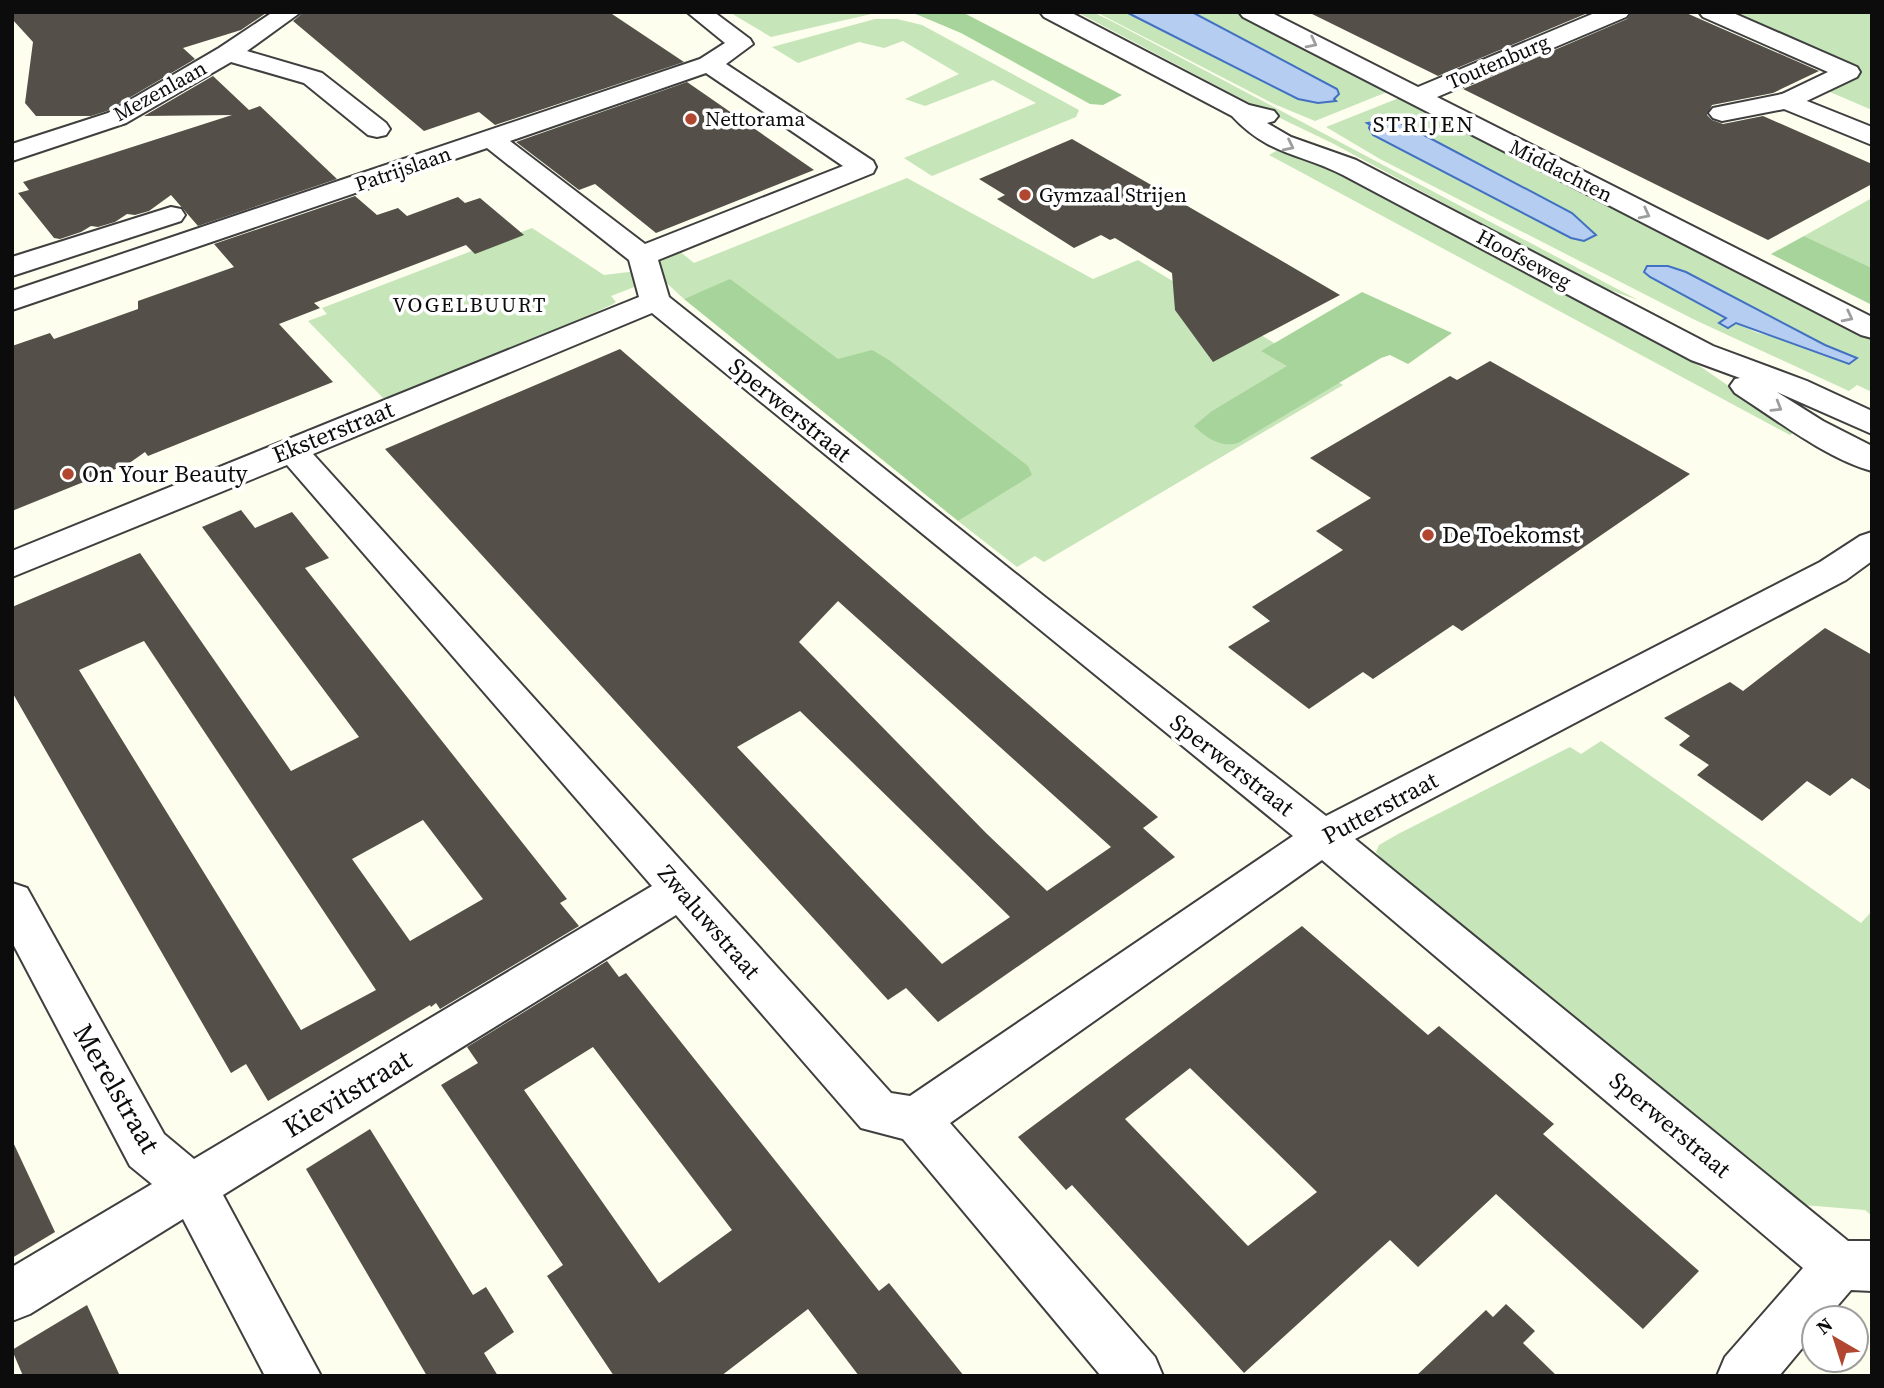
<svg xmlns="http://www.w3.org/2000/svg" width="1884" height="1388" font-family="'Source Serif 4',serif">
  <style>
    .green { fill: #c6e5b9; fill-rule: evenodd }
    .forest { fill: #a7d49a }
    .water { fill: #b5cdf1; stroke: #4271c2; stroke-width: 2 }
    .building { fill: #545049; fill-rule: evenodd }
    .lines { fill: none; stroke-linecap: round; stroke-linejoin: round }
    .pedestrian-casing { stroke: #3f3f3f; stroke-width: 4 }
    .minor-casing { stroke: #3f3f3f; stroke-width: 4 }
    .tertiary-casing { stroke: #3f3f3f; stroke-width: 4 }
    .pedestrian { fill: #fff; fill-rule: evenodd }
    .minor { fill: #fff; fill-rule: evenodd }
    .tertiary { fill: #fff; fill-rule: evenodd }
    .oneway { stroke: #9e9e9e }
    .poi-dot { fill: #b14730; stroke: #fff; stroke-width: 2.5 }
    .labels { text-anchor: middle; stroke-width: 7; stroke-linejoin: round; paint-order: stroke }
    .far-street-label { font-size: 21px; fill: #0c0c0c; stroke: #fff }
    .far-poi-label { font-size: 21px; fill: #0c0c0c; stroke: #fff; text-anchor: start }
    .far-neighbourhood-label { font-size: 21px; letter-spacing: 2px; fill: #0c0c0c; stroke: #fff }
    .far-quarter-label { font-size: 23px; letter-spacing: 2px; fill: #0c0c0c; stroke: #fff }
    .street-label { font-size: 24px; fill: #0c0c0c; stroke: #fff }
    .poi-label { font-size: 24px; fill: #0c0c0c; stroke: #fff; text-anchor: start }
    .near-street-label { font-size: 28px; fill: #0c0c0c; stroke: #fff }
  </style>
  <rect width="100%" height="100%" fill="#fdfeed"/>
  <g class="green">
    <polygon points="729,12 880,12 771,37"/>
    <polygon points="1077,12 1093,12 1119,25 1638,300 1607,289 1527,248 1332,143 1253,105"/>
    <polygon points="1096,12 1126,12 1292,97 1318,103 1333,99 1337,89 1192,12 1241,12 1392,90 1315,121 1274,104"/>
    <polygon points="1722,12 1872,12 1872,110 1823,89 1860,70"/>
    <polygon points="875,19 897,19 922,25 1079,110 1076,117 932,176 904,158 1036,103 993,80 925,106 905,99 959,74 903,41 884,48 859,42 798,63 772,47"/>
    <path d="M1404,96L1872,337V392L1857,385L1849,391L1693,319L1380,159L1326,127ZM1386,120L1398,122L1424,135L1572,213L1595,235L1584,241L1571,238L1373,135L1369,129L1371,125ZM1727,319L1825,345L1857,358L1758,333L1735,323H1720Z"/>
    <polygon points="1281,148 1330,170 1701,367 1758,406 1800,429 1790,435 1269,155"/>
    <polygon points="907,178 1093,279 1138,260 1343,385 1044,562 1035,556 1017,567 958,521 975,509 699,293 684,299 660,277 611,296 616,302 613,304 514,350 386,401 308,321 327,314 322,308 532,228 604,275 654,269 652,264 678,250 694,263"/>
    <polygon points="1872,198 1872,268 1804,236"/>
    <polygon points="1601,741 1861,923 1872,911 1872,1216 1865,1210 1803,1205 1388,868 1376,852 1379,845 1400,833 1570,747 1581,754"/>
  </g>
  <g class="forest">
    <polygon points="911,12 962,12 1122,95 1103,105 1090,104 961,33"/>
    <polygon points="1804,236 1872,268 1872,305 1771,254"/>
    <polygon points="730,279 838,359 872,350 889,360 1028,466 1032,475 958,521 684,299"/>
    <path d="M1362,292L1452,333L1408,364L1390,355L1381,358L1238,443C1221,448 1206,438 1194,426L1212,411L1287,366L1261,351Z"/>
  </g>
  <g class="water">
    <polygon points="1126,12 1192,12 1337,89 1339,94 1334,99 1336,101 1318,103 1298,99"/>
    <polygon points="1386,120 1398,122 1424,135 1572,213 1596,235 1584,241 1571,238 1373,135 1369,128 1370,125 1367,123"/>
    <polygon points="1647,266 1668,266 1686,272 1825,345 1857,358 1849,364 1736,323 1728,328 1719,323 1726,318 1650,277 1644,272"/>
  </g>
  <g class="building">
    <polygon points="12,12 266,12 266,13 241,30 183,48 195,59 107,111 91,116 36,116 25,103 33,42 12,19"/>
    <polygon points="304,12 609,12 684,62 495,125 479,112 424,131 293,21"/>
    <polygon points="1308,12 1590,12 1438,76"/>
    <polygon points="1632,12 1684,12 1819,71 1773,93 1712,105 1707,115 1712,120 1723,124 1763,116 1872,164 1872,184 1768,240 1463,89 1627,19"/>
    <polygon points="213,76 249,110 260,106 337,179 198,226 171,195 149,211 135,215 127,214 115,222 98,227 91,226 81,232 60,239 54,238 18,193 29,190 23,182 232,115 144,116"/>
    <polygon points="687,82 814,170 656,233 595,184 579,190 516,142"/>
    <polygon points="1072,139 1246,240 1340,295 1213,362 1175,310 1172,273 1115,238 1110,240 1101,235 1074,248 997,199 1005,195 979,179"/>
    <polygon points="355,196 377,215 398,208 407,216 458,197 465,203 480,198 524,235 475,254 466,245 314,303 320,308 279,324 333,382 148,456 145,452 128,464 12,511 12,346 50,333 54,339 138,309 138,301 234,267 214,244"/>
    <path d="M620,349L1158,817L1143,828L1175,857L938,1022L906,988L888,1000L385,449ZM838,601L1061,802L1111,847L1047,891L986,833L799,642ZM800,711L848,758L1010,917L942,964L737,747Z"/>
    <polygon points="1490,361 1690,474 1462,631 1453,625 1373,679 1363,672 1309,709 1228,647 1270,621 1252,607 1343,550 1316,531 1371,498 1310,458 1450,376 1457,380"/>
    <path d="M241,510L255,528L292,512L329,558L305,568L567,899L560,903L579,926L440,1009L436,1003L431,1007L430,1005L268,1101L246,1064L231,1073L12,692V607L140,553L291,771L359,737L202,527ZM144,641L376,990L301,1030L79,670ZM423,820L483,899L410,941L352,859Z"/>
    <polygon points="1825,628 1872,655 1872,791 1852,778 1830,796 1807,781 1762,821 1697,775 1709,765 1679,745 1690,736 1664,718 1730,682 1743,691"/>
    <path d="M1302,926L1428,1035L1439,1026L1554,1124L1543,1134L1699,1271L1643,1329L1496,1194L1418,1267L1390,1240L1244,1373L1072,1185L1066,1190L1018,1137ZM1190,1068L1317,1192L1248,1246L1125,1119Z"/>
    <path d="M607,961L619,977L626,973L879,1291L889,1283L964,1376H859L808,1309L721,1376H614L547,1276L563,1265L441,1085L478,1063L467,1047ZM593,1047L732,1230L659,1283L524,1090Z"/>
    <polygon points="370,1129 473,1295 486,1287 514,1332 484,1353 498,1376 427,1376 306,1169"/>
    <polygon points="12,1140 55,1232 12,1258"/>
    <polygon points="1506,1304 1535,1331 1523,1343 1557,1376 1416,1376 1486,1310 1493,1317"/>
    <polygon points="87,1305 120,1376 23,1376 12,1350"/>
  </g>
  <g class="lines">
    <defs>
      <polygon id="pedestrian" points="1699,12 1731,12 1857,67 1860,72 1857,77 1796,106 1787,109 1778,106 1774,101 1778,96 1828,72 1703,17"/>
      <g id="minor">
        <polygon points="273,12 301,12 247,51 322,73 386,123 390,129 386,135 377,137 368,135 304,83 231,62 126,123 12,161 12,144 108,113 219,48"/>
        <path d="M687,12H714L750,39L753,44L726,64L873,161L876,167L873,173L658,260L669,297L1045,597L1326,816L1820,562L1860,536L1872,532V561L1846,580L1355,839L1848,1241H1872V1291L1851,1290L1827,1318H1814V1334L1779,1376H1717L1725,1357L1803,1268L1322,860L950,1123L1155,1357L1163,1376H1101L903,1139L861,1128L676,915L223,1195L321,1376H265L183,1219L30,1314L12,1321V1267L152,1184L130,1166L12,942V883L27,888L164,1134L194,1159L652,886L287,465L12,577V551L639,297L629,260L487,148L12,310V291L700,59L725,43ZM706,73L843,166L645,244L510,141ZM652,313L1293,836L910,1096L891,1093L313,454Z"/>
        <polygon points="1239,12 1270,12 1418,87 1597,12 1630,12 1626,17 1437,97 1872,317 1872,338 1861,335 1243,17"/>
        <polygon points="1787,93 1872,127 1872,145 1784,109 1722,121 1713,118 1709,113 1713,108"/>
        <polygon points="171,207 181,209 185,215 181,221 12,276 12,257"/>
      </g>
      <path id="tertiary" d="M1040,12H1070L1249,105L1274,111L1278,116L1274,121L1267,123L1291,137L1356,160L1713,346L1807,381L1872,411V434L1777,392L1823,421L1872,446V471C1827,459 1774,418 1735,393L1730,386L1735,379L1740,378L1691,360C1575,298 1459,237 1343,175C1300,153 1268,155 1232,116L1044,17Z"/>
    </defs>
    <use href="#pedestrian" class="pedestrian-casing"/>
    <use href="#minor" class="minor-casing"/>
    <use href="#tertiary" class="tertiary-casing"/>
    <use href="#pedestrian" class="pedestrian"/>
    <use href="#minor" class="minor"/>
    <use href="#tertiary" class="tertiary"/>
  </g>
  <defs><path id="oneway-chevron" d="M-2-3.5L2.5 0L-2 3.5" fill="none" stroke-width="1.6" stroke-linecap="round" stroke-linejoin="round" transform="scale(1.75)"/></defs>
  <g class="oneway">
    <use href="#oneway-chevron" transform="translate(1312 43) rotate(27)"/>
    <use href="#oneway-chevron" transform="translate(1289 146) rotate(26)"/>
    <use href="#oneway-chevron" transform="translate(1645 214) rotate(27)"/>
    <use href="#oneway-chevron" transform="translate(1848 317) rotate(27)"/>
    <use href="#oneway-chevron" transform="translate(1777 407) rotate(31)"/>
  </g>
  <g class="poi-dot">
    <circle cx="691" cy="119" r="7"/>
    <circle cx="1025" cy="195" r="7"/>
    <circle cx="68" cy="474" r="7"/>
    <circle cx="1428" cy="535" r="7"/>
  </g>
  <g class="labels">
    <g class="far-street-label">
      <text transform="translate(1498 62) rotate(-23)" y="7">Toutenburg</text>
      <text transform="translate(160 91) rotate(-29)" y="7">Mezenlaan</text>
      <text transform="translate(403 169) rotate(-19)" y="7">Patrijslaan</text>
      <text transform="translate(1561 171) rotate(27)" y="7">Middachten</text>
      <text transform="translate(1524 259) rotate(28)" y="7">Hoofseweg</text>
    </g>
    <g class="far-poi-label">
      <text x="705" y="126">Nettorama</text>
      <text x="1039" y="202">Gymzaal Strijen</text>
    </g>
    <g class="far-neighbourhood-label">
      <text x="470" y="312">VOGELBUURT</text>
    </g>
    <g class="far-quarter-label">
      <text x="1424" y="132">STRIJEN</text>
    </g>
    <g class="street-label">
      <text transform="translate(790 410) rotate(39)" y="8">Sperwerstraat</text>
      <text transform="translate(333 432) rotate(-22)" y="8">Eksterstraat</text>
      <text transform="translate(1232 765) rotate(38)" y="8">Sperwerstraat</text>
      <text transform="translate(1380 808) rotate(-28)" y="8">Putterstraat</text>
      <text transform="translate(709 922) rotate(49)" y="8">Zwaluwstraat</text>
      <text transform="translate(1670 1125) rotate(40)" y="8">Sperwerstraat</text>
    </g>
    <g class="poi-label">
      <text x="82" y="482">On Your Beauty</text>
      <text x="1442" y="543">De Toekomst</text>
    </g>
    <g class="near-street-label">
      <text transform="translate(117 1088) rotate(60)" y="10">Merelstraat</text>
      <text transform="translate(347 1093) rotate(-31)" y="10">Kievitstraat</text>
    </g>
  </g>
  <rect width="1884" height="1388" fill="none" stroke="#0c0c0c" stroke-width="28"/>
  <g transform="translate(1835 1339) rotate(321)"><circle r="33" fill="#ffffff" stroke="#9e9e9e" stroke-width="2"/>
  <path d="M0-5L12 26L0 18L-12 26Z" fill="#b14730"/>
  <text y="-10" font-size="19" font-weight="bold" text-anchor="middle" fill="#0c0c0c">N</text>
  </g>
</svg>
